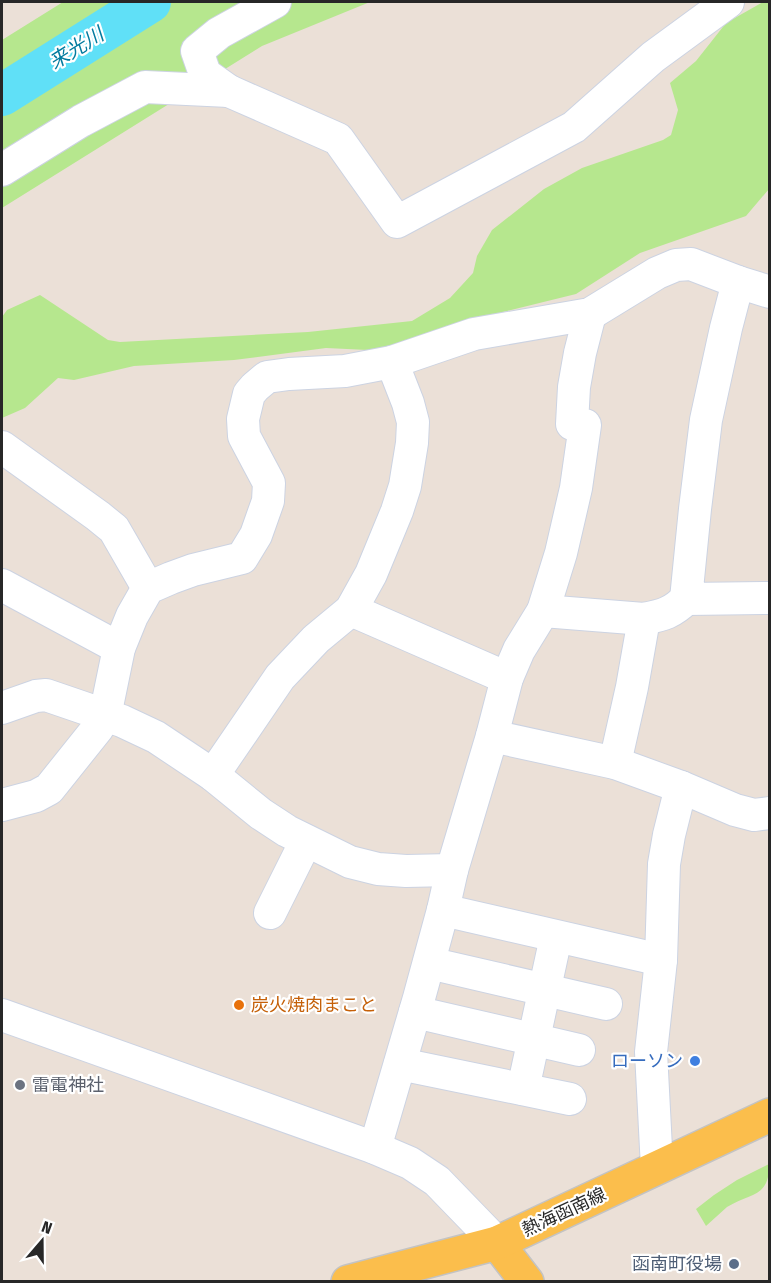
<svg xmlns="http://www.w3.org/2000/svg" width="771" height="1283" font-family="'Fira Sans Condensed','Noto Sans JP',sans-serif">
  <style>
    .green { fill: #b6e78e }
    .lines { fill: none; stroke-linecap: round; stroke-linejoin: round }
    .river { stroke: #60e0f7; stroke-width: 42 }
    .minor-casing { stroke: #ccd3e2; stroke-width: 34 }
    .major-casing { stroke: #c3c3c3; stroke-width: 36 }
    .minor { stroke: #fff; stroke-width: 32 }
    .major { stroke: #fbbe4c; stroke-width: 33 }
    .food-dot { fill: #e8710a; stroke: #fff; stroke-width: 2 }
    .shop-dot { fill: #3f7fe0; stroke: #fff; stroke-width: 2 }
    .worship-dot { fill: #6b7280; stroke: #fff; stroke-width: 2 }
    .service-dot { fill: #5c6f8a; stroke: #fff; stroke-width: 2 }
    .labels { text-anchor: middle; stroke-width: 4.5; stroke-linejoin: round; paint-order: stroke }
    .food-label { font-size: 18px; fill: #c56008; stroke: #fff; text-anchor: start }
    .shop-label { font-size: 18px; fill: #366cbe; stroke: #fff; text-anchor: end }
    .worship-label { font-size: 18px; fill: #5b616d; stroke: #fff; text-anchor: start }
    .street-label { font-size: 18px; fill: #272727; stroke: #fff }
    .service-label { font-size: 18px; fill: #4e5e75; stroke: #fff; text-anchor: end }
    .water-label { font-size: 20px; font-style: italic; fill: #037b9f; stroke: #fff }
  </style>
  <rect width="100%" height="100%" fill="#ebe0d7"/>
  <g class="green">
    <polygon points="63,2 370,2 262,46 2,208 2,40"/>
    <polygon points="763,2 769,2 769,189 746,216 640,253 576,294 483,317 389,351 326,348 234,360 134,366 74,380 58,378 25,408 2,418 2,317 7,310 40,295 108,340 120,342 308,332 412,321 450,298 473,273 477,256 492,230 544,189 582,168 663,140 671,135 678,110 670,83 696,61 726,23"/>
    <path d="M769,1164C770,1198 749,1193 727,1207C720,1213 713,1220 706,1226L696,1209L714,1195L737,1180Z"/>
  </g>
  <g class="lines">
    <polyline class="river" points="2,95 150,2"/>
    <defs>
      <g id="minor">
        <polyline points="275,2 219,33 197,51 205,74 229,91 338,139 397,222 574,127 653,57 728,2"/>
        <polyline points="2,170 81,121 145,87 229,91"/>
        <polyline points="738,282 726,328 706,420 695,509 686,599 770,598"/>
        <polyline points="2,447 98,516 114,529 148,588"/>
        <polyline points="2,585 119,648"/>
        <polyline points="351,610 507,678"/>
        <path d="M543,611L644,619C663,615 672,613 686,599"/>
        <polyline points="2,708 36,696 46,695 122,721 156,737 213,775 261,814 287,831 350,862 378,869 406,871 452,870"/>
        <polyline points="492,736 615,763 681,787 735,810 754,815 770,813"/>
        <polyline points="615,763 632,687 644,619"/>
        <polyline points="213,775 280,677 316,639 351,610 371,574 397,511 405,486 412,443 413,422 408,403 392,362"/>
        <polyline points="2,805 36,796 49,789 97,729 105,716 119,648 132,616 148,588 171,578 193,570 242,558 256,535 268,501 269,483 244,436 243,419 249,394 255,387 267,377 289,374 345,371 392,362 474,334 590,314 657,273 676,265 691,264 738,282 770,292"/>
        <polyline points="443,910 661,960"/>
        <polyline points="270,913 306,841"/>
        <polyline points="429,963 606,1004"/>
        <polyline points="415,1012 579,1050"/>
        <polyline points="2,1015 375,1148 410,1163 437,1181 497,1243"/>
        <polyline points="400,1064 570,1099"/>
        <polyline points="523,1089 556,937"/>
        <polyline points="375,1148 419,998 443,910 452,870 492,736 507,678 519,650 543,611 561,553 576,488 585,425 572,424 574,387 580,353 590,314"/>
        <polyline points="657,1168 651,1052 661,960 664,864 669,835 681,787"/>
      </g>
      <g id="major">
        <polyline points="497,1243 527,1282"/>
        <polyline points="348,1282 497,1243 770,1115"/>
      </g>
    </defs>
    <use href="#minor" class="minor-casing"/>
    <use href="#major" class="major-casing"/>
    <use href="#minor" class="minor"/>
    <use href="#major" class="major"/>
  </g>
  <circle class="food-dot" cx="239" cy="1005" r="6"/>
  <circle class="shop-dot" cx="695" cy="1061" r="6"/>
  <circle class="worship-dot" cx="20" cy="1085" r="6"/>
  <circle class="service-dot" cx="734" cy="1264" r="6"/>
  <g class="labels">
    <g class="food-label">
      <text x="251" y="1011">炭火焼肉まこと</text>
    </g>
    <g class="shop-label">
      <text x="683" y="1067">ローソン</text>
    </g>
    <g class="worship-label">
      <text x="32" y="1091">雷電神社</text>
    </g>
    <g class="street-label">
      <text transform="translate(564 1212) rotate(-25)" y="6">熱海函南線</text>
    </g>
    <g class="service-label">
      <text x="722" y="1270">函南町役場</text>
    </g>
    <g class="water-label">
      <text transform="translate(76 48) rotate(-32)" y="7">来光川</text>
    </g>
  </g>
  <rect width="771" height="1283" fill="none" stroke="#272727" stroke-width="6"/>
  <g transform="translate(42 1241) rotate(20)" stroke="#ffffff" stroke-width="4.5" paint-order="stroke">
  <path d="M0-4.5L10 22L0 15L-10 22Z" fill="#272727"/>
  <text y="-9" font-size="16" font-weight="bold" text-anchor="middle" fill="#272727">N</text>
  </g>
</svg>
